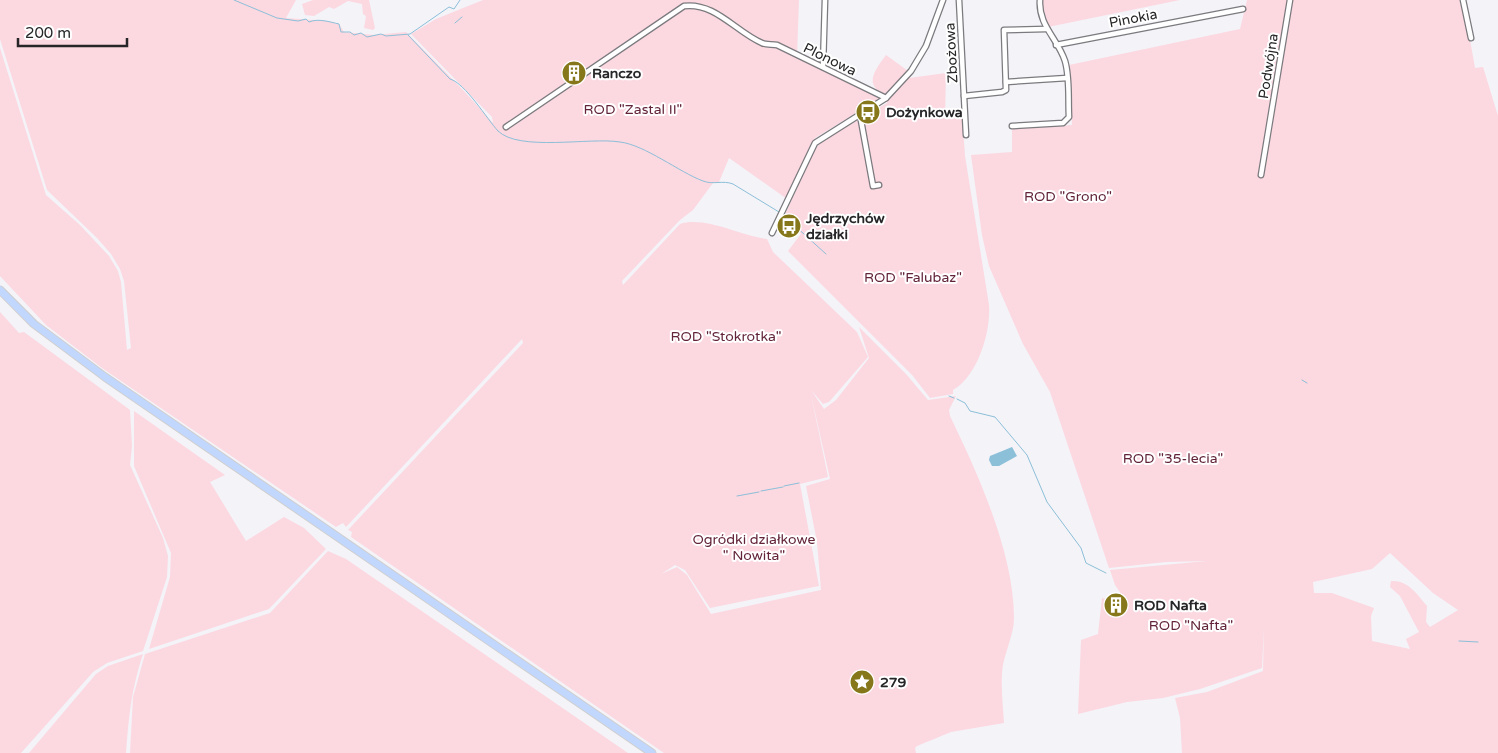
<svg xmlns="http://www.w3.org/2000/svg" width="1498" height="753" font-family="'Varela Round',sans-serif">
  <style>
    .green { fill: #fcd8e1; fill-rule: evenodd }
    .water { fill: #8cbfd8 }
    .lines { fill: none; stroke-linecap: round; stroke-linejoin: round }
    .stream { stroke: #8cbfd8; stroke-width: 1 }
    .street-casing { stroke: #7b7a7e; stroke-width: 7 }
    .primary-casing { stroke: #cfcfcf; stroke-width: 9 }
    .street { stroke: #fff; stroke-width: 4.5 }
    .primary { stroke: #c2d7fe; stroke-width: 7 }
    .labels { text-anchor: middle; stroke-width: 4; stroke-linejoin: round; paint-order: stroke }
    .street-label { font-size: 14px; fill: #262527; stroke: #fff }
    .poi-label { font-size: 14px; font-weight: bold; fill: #262527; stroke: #fff; text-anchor: start }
    .park-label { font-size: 14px; fill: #63243a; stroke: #fff }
  </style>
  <rect width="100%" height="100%" fill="#f4f3f8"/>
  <g class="green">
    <path d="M0,0H296L286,18L328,21L339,24L344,32L374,35L406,32L464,91L493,123L492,117L411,34L436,19L483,0H799L797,56L881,98L815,138L787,199L729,158L719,182L713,183L693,210L680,220L622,281L623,285L680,224C706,216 740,236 767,239L773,252L857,332L868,357L829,402L823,404L811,390L824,409L836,400L869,358L859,327L906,374L928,400L956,396L949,410L950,416C978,474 1014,553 1014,618C1014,636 1003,655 1002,673C1001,690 1003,707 1004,723L951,732L917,746L915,748L916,753H664L351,537L352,532L348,530L523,343L522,339L346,527L343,523L336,527L102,368L46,325L0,276V48L46,195L80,225L109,256L118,271L121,282L127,350L131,348L124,281L120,269L111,254L97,238L47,190L0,39ZM810,390L830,479L806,486L817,542L821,590L711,614L687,575L677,567L661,574L675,565L685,570L710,608L819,586L800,484L828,477Z"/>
    <polygon points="313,0 369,0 375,28 373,30 364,28 366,16 363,14 362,4 348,1 334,9 329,7 314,16 305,15 302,4"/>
    <polygon points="1043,0 1180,0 1048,27 1041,5"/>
    <path d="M1247,0H1463L1475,68L1483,67L1498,116V753H1182L1180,718L1175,698L1207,692L1263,671L1264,626L1262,668L1200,689L1163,698L1127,702L1078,714L1081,640L1098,634L1102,598L1129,605L1115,585L1110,570L1207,561L1166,562L1109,568L1050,392L1023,344L989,266L982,235L971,155L1012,152V129L1072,125L1069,65L1240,29ZM1390,553L1433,593L1458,610L1430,627L1426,622L1427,606C1417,594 1408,580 1391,581L1390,587L1400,596L1419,632L1406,639L1410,649L1372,641L1371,616L1374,608L1332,593H1314L1313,582L1372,569Z"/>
    <path d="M886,55L908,71L886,95C862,85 876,69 886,55Z"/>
    <path d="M946,73L945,117L962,115L965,156L989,305C991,331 978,376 953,390V394L930,398L913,376L788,251L801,234L784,217L813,152L820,142L887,103V99L909,78Z"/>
    <polygon points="0,312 19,333 24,332 130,410 132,446 130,465 163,538 168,556 167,577 143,651 107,663 93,672 21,753 0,753"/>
    <polygon points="134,411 225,475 210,482 246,541 284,517 304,528 326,549 269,609 149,649 170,577 171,553 134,466"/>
    <polygon points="328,551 346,559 628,753 130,753 133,697 145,654 270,613"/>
    <path d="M143,654C131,691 129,715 126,753H29L96,674L108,666Z"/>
  </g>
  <polygon class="water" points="1012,447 1017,456 999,466 992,466 989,460 990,456"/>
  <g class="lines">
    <g class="stream">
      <path d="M234,0L277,18L298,21L306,19L309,22C318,18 330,22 339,24L341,32H350L354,35L361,33L367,37L381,34L386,36L410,34L449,7L454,9L460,0"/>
      <polyline points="455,23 462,17"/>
      <path d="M408,35L450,79C465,83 487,119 498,131"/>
      <path d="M498,131C519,152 590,137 620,142C645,145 679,172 703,181C713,185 723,180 733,184L779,212"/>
      <polyline points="783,215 826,254"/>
      <polyline points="1302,380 1307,383"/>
      <polyline points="949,396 954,398"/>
      <polyline points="957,399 965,403 970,411 995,417 1027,455 1047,502 1081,548 1086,563 1106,573"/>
      <polyline points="784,486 799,483"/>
      <polyline points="761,491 783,487"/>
      <polyline points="737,496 759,492"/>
      <polyline points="1459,641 1478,642"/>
    </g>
    <defs>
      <g id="street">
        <polyline points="959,0 966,135"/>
        <polyline points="1463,0 1471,38"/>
        <polyline points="1056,45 1243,9"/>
        <polyline points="823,67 825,0"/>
        <polyline points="1006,82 1067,78"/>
        <polyline points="964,96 1002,92 1006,90 1004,30 1046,29"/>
        <polyline points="860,115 873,186 879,185"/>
        <path d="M1012,126L1063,123L1069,117C1068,99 1070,78 1065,61C1058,39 1038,25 1040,0"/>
        <path d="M506,127L684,6C715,2 736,32 762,43C766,45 772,44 777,45L886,98"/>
        <polyline points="1261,175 1290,0"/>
        <polyline points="772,233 815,143 886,98 911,71 926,46 943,0"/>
      </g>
      <polyline id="primary" points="0,290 34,324 105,377 652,753"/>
    </defs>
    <use href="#street" class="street-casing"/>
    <use href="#primary" class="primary-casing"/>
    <use href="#street" class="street"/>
    <use href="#primary" class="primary"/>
  </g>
  <defs>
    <symbol id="building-disc" viewBox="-11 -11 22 22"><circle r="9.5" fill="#85771a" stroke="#fff"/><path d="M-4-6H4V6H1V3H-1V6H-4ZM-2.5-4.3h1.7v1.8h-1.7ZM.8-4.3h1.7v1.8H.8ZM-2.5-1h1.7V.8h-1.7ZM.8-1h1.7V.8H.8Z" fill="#fff"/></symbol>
    <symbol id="bus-disc" viewBox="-11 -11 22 22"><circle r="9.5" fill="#85771a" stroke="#fff"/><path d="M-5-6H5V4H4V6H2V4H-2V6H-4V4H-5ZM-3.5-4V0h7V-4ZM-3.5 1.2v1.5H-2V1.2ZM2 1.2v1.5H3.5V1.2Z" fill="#fff"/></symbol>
    <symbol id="sight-disc" viewBox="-11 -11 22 22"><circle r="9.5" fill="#85771a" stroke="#fff"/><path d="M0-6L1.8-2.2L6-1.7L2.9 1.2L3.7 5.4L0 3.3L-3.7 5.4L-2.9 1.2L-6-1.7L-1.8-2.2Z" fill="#fff"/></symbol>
  </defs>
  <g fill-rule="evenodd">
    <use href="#building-disc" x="560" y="59" width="28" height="28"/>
    <use href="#bus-disc" x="854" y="98" width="28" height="28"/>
    <use href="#bus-disc" x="775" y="212" width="28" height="28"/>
    <use href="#building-disc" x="1102" y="591" width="28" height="28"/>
    <use href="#sight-disc" x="848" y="668" width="28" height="28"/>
  </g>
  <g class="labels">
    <g class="street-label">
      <text transform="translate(1133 18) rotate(-11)" y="5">Pinokia</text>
      <text transform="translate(951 53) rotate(-93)" y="5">Zbożowa</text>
      <text transform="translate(830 59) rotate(26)" y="5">Plonowa</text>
      <text transform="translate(1268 66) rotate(-81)" y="5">Podwójna</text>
    </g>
    <g class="poi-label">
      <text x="592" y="78">Ranczo</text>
      <text x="886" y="117">Dożynkowa</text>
      <text x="806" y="223">Jędrzychów<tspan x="806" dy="16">działki</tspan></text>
      <text x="1134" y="610">ROD Nafta</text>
      <text x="880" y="687">279</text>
    </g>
    <g class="park-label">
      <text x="633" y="114">ROD "Zastal II"</text>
      <text x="1068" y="201">ROD "Grono"</text>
      <text x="913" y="282">ROD "Falubaz"</text>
      <text x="726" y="341">ROD "Stokrotka"</text>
      <text x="1173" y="463">ROD "35-lecia"</text>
      <text x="754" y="544">Ogródki działkowe<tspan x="754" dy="16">" Nowita"</tspan></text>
      <text x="1191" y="630">ROD "Nafta"</text>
    </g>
  </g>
  <path d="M18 38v8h109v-8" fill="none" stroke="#262527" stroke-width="2.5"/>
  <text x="25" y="38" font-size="15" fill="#262527" stroke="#ffffff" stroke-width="4" paint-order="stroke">200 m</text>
</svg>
